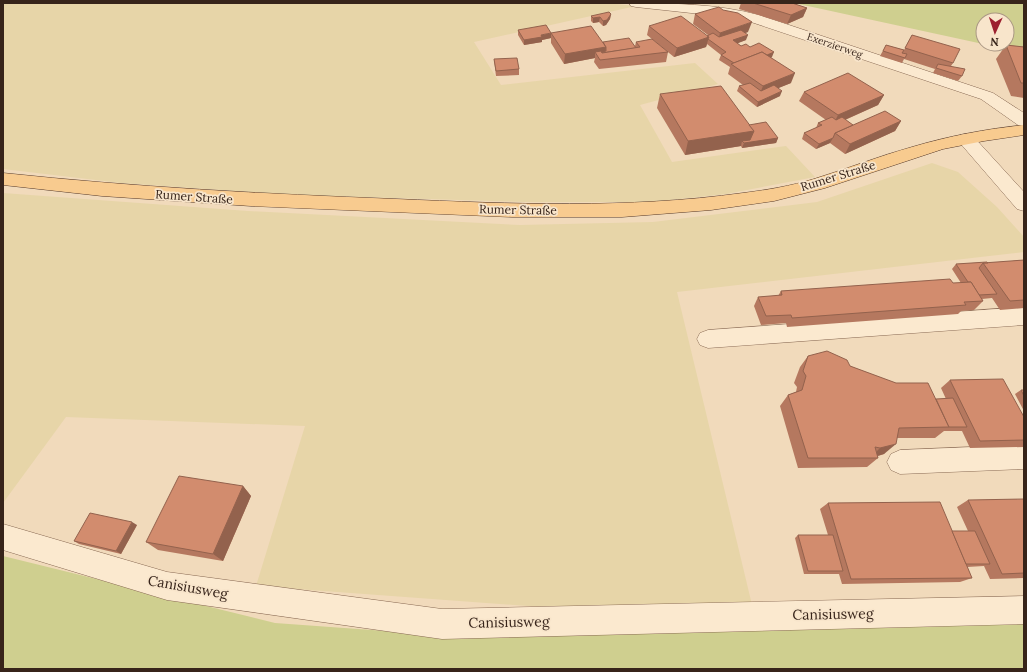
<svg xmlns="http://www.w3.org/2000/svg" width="1027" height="672" font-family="Lora,serif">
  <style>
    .farmland { fill: #e7d5a8 }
    .green { fill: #cfcf8f }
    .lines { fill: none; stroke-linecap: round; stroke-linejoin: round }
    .minor-casing { stroke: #896a54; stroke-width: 1 }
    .major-casing { stroke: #563929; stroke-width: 1 }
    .minor { fill: #fbe9cf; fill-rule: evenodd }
    .major { fill: #f8cb8f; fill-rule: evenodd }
    .wall { fill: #b5785f }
    .shaded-wall { fill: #93624d }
    .building { fill: #d28c6e; stroke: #93624d }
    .labels { text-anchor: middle; stroke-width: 3.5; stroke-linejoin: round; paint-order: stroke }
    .far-street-label { font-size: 10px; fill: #37241a; stroke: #f8e5cb }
    .street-label { font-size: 12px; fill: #37241a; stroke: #f8e5cb }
    .near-street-label { font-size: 14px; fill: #37241a; stroke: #f8e5cb }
  </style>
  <rect width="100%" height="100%" fill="#f1dabb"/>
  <g class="farmland">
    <polygon points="3,3 607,3 636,6 474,42 501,85 695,63 718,84 640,105 672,162 786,146 815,177 726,194 652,202 524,202 293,195 121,183 3,169"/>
    <polygon points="932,163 958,172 997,207 1024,237 1024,252 677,292 753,609 568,609 256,586 305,426 66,417 3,503 3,193 248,211 520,225 653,222 817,202"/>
  </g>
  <g class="green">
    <polygon points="794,3 1024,3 1024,51 985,44 1007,44 1007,20 983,20 983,44"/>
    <polygon points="3,556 275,623 455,636 1024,613 1024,669 3,669"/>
  </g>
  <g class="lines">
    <defs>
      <g id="minor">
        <path d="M629,3C673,3 717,4 759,15L993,93L1024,113V126L1018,125L981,99L751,22L719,16L636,7L631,6Z"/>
        <polygon points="966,134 972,135 1024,192 1024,211 1017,209 960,143 957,139 960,135"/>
        <polygon points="1024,307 1024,325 708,348 700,345 697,339 700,333 708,330"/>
        <polygon points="1024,445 1024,469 900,474 891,470 887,462 891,454 900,450"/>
        <polygon points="3,524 167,572 442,609 1024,596 1024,624 442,639 167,600 3,550"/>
      </g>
      <path id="major" d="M1024,125V135L984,141L943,149L825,188L774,201L711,210L622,217H512L251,206L102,196L3,185V173C134,187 265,194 396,199C512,204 627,209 743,193C767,190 791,186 814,179C847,169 879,156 912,147C949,136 986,129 1024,125Z"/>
    </defs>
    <use href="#minor" class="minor-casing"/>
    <use href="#major" class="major-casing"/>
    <use href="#minor" class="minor"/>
    <use href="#major" class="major"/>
  </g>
  <g class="wall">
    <polygon points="741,3 792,3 807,8 803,17 787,24 739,9"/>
    <polygon points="611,14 610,19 606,25 603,26 599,22 593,23 591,21 591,16"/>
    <polygon points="695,14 748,32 745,33 746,40 737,43 741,46 750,47 772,57 771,57 791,83 778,88 780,96 757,107 737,91 739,86 743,85 728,74 730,67 719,60 721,55 707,44 706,47 674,57 647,35 649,26 707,36 708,35 693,24"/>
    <polygon points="518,30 551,38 542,40 542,42 524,45 518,35"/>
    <polygon points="551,33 603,42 635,46 636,42 668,52 666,62 599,69 594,62 595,58 564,64 551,43"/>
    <polygon points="912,35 953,63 951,66 962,76 958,81 933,73 935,69 904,59 902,63 880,56 886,45 904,50"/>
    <polygon points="1006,45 1024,47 1024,98 1011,96 996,59"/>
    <polygon points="494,59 519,69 519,75 496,76"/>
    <polygon points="804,92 884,95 878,105 845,120 853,125 901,121 895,131 845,154 830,143 816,149 802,139 804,133 816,128 818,123 826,120 799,101"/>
    <polygon points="660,94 749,125 778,138 776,143 742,148 741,146 685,155 657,108"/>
    <polygon points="1024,260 1024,308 1000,310 992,298 982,299 983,301 974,310 961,311 958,314 787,327 786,323 761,325 754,306 758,297 778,296 781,291 961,283 952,269 956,264 988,263"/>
    <polygon points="808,356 850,366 936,399 946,399 941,388 950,380 1024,417 1024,447 970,448 962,431 944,431 935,438 897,438 884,454 878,456 878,458 867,467 798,468 780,406 788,395 796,392 797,387 794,383 800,367"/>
    <polygon points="1021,390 1024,390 1024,411 1015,394"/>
    <polygon points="243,486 251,496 223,561 158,550 146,542"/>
    <polygon points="968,500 1024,500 1024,578 990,579 984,566 967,567 972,578 960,582 842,584 839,574 804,574 795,538 798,535 828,535 820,509 828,503 952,531 968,531 957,507"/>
    <polygon points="137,525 121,554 79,544 74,541"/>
  </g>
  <g class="shaded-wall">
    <polygon points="807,8 803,17 787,24 791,15"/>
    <polygon points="611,14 610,19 606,25 603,26 603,21"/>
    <polygon points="600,17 599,22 593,23 593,18"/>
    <polygon points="752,22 748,32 718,42 720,33"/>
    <polygon points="551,33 551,38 542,40 542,42 524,45 524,40 541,35"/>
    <polygon points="748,35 746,40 731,46 733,40"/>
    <polygon points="709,37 706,47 674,57 677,48"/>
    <polygon points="606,47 605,56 595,52 595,58 564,64 565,54"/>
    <polygon points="774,52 772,57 739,70 737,66"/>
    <polygon points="795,73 791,83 759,96 763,86"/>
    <polygon points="782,91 780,96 757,107 758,102"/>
    <polygon points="884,95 878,105 833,125 838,115"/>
    <polygon points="901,121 895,131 845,154 850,144"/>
    <polygon points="754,131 778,138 776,143 742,148 744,143 742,141 741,146 685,155 688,141"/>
    <polygon points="833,138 830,143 816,149 819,144"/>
    <polygon points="896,444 884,454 870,458 880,448"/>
    <polygon points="243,486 251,496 223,561 213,554"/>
    <polygon points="132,522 137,525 121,554 116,551"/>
  </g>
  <g class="building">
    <polygon points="753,3 792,3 807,8 791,15"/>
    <polygon points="719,7 723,10 738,13 752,22 720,33 695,14"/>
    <polygon points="609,12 611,14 607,20 603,21 600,17 593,18 591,16"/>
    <polygon points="681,16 709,37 677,48 649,26"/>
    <polygon points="546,25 551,33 541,35 542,37 524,40 518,30"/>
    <polygon points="591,26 606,47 565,54 551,33"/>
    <polygon points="741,30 748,35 733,40 741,46 746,44 750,47 759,43 774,52 767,55 762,52 734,63 721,55 726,52 708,39 709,37 707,36 713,33 719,37"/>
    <polygon points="912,35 960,49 953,63 905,48"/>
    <polygon points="629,38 636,48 602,53 602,52 606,51 606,47 603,42"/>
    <polygon points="652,39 668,52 600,60 595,52 601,51 602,53 640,47 636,42"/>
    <polygon points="886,45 904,50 902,53 907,54 905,58 883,51"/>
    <polygon points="1006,45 1024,47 1024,83 1021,83"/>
    <polygon points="762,52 795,73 763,86 731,64"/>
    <polygon points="517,58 519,69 496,71 494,59"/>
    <polygon points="938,64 965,69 962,76 936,68"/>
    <polygon points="848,73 884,95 838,115 804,92"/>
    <polygon points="750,83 761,91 774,85 782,91 758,102 739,86"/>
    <polygon points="721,86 754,131 688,141 660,94"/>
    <polygon points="885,111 901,121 850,144 835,133"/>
    <polygon points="832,117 836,120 842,117 853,125 835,133 833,138 819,144 804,133 822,125 818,123"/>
    <polygon points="766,122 778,138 744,143 742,141 750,140 754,131 749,125"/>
    <polygon points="1024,260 1024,300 1010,301 983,263"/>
    <polygon points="987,262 988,263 983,263 979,268 997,294 979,295 971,282 968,282 956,264"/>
    <polygon points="950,279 953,283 971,282 983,301 964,302 966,305 792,318 791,315 766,316 758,297 782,295 781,291"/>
    <polygon points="827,351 847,360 850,366 896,383 928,383 949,427 899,428 896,444 880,448 875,447 878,458 808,458 788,395 802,390 806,376 803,371 808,356"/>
    <polygon points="1003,379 1024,417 1024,440 980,441 950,380"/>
    <polygon points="1021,390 1024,390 1024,396"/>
    <polygon points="953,398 967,427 949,427 936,399"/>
    <polygon points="179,476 243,486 213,554 146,542"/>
    <polygon points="1024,499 1024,573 1002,574 968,500"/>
    <polygon points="940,502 972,578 851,579 828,503"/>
    <polygon points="90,513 132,522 116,551 74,541"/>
    <polygon points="952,531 975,531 990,564 966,564"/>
    <polygon points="798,535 833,535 843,571 808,571"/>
  </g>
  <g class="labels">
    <g class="far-street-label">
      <text transform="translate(835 45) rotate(19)" y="4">Exerzierweg</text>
    </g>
    <g class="street-label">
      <text transform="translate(838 176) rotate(-17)" y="4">Rumer Straße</text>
      <text transform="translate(194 197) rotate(4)" y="4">Rumer Straße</text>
      <text transform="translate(518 210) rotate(1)" y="4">Rumer Straße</text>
    </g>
    <g class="near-street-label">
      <text transform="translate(188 587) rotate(10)" y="5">Canisiusweg</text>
      <text transform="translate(833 614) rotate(-1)" y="5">Canisiusweg</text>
      <text transform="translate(509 622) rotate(-1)" y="5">Canisiusweg</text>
    </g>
  </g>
  <rect width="1027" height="672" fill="none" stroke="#37241a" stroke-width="8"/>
  <g transform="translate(995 32) rotate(183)"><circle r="19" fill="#f8e5cb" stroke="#ab9884"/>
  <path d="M0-3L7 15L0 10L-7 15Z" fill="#9c202f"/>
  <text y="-6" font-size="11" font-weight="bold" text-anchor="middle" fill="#37241a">N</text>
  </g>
</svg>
